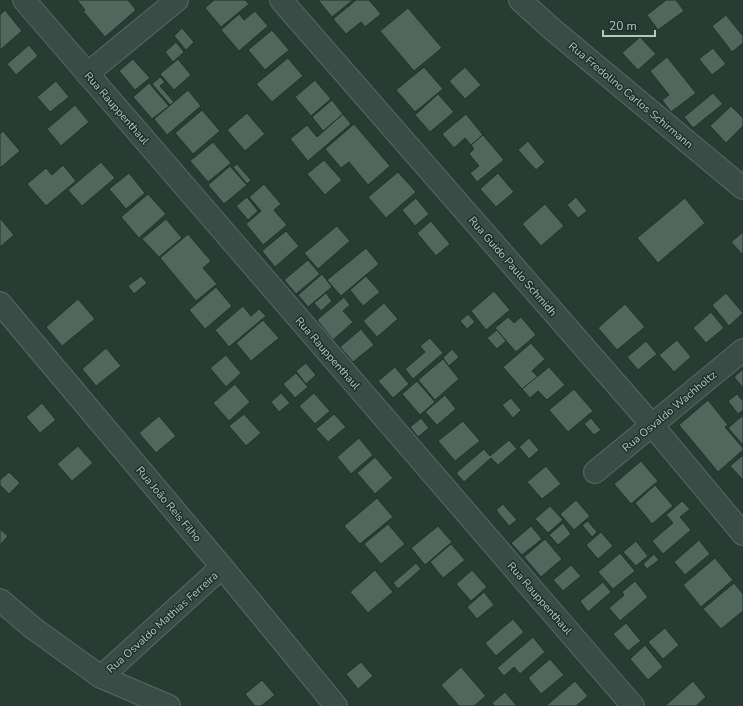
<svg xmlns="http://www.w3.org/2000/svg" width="743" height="706" font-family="'Nunito Sans',sans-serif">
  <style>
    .building { fill: #50675d; stroke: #21332c }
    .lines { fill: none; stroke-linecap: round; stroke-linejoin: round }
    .minor-casing { stroke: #586a63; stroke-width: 24 }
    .minor { stroke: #3a4c45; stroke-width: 22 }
    .labels { text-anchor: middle; stroke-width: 3; stroke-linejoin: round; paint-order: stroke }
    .street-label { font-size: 11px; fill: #b6c7c0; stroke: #1f312a }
  </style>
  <rect width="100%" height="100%" fill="#273c33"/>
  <g class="building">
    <polygon points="77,0 128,0 136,10 105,37 83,11 85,10"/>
    <polygon points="214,0 245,0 249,4 221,27 205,8"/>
    <polygon points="318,0 353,0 332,17"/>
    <polygon points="356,0 369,0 381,14 365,27 361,22 346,34 333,19"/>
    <polygon points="666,0 676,0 684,11 658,30 647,15"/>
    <polygon points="408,8 442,48 414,71 380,31"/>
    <polygon points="5,10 22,31 0,50 0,15"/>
    <polygon points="255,11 268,26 239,51 221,30 239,14 244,20"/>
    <polygon points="726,15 743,36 743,43 732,52 712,26"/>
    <polygon points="182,28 194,42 186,50 174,36"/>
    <polygon points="272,30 289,50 265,70 248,50"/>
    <polygon points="640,37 656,54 638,70 622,53"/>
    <polygon points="176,42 184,52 173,62 165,52"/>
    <polygon points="29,45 38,56 16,75 7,64"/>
    <polygon points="713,48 726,64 712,75 699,59"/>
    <polygon points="667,57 696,93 671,112 662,100 669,95 650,71"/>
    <polygon points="288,58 303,76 272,102 256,84"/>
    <polygon points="133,59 150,78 135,90 119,71"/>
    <polygon points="178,59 191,75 174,90 160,74"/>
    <polygon points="424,67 443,89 415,112 396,90"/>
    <polygon points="465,67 481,85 465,99 449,81"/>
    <polygon points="160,77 165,82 160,86 174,102 170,105 152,84"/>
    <polygon points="315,80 331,99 311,116 295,97"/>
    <polygon points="56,81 69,97 50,112 37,97"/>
    <polygon points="149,83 169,106 152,119 133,97"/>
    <polygon points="188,90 201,106 167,135 154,119"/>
    <polygon points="713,93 723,104 693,128 684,117"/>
    <polygon points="438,94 454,112 430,132 415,115"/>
    <polygon points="332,100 343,114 323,131 312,117"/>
    <polygon points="75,105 89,122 61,146 47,129"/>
    <polygon points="731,106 743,118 743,126 726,143 710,126"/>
    <polygon points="202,110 220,131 193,154 175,133"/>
    <polygon points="247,113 265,134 245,151 227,130"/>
    <polygon points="343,114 351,124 308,161 290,139 307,125 317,137"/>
    <polygon points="466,114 483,135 471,145 465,138 454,148 442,134"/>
    <polygon points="354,124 390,166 368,185 349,162 341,168 325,149"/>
    <polygon points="3,131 20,151 0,168 0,134"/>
    <polygon points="483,135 504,160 477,182 470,173 479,166 469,154 474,149 471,145"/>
    <polygon points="528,141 545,162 536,170 518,150"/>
    <polygon points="213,142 231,163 208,182 190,161"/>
    <polygon points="324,160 342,180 325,195 307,174"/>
    <polygon points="101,162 115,178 82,206 68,190"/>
    <polygon points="237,164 251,180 247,184 233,167"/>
    <polygon points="63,165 76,181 46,206 27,184 46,168 52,175"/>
    <polygon points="230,166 247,185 224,204 208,185"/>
    <polygon points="398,172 416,192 386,218 368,197"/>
    <polygon points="129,173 145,193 126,209 109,189"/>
    <polygon points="498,173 514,192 496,207 480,189"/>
    <polygon points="264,184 281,204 274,210 287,225 263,245 246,224 261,211 249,197"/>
    <polygon points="148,194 166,214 139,238 121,217"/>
    <polygon points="247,197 258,211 248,220 236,206"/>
    <polygon points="576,197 587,211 578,218 567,205"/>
    <polygon points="416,198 429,214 415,226 402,210"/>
    <polygon points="685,198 705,223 658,263 637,238"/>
    <polygon points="545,204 564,226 541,246 522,224"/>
    <polygon points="0,218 14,235 0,247"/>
    <polygon points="166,219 182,238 159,257 142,239"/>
    <polygon points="431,221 450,244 436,256 417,233"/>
    <polygon points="337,226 350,241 318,269 304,253"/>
    <polygon points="286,231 299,246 275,267 262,251"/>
    <polygon points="743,232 743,253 742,254 731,242"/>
    <polygon points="188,234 211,261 203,268 217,284 196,301 160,258"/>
    <polygon points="366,248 379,264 341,296 327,280"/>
    <polygon points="308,260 320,274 296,294 284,280"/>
    <polygon points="322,274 332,287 308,307 298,295"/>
    <polygon points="141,276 147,283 134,294 128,286"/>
    <polygon points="366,276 380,292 363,306 350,290"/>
    <polygon points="216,287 232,306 205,329 189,310"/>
    <polygon points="494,291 510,310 486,330 471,311"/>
    <polygon points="326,293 332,301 321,311 314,303"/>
    <polygon points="726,293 743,313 729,326 712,305"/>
    <polygon points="344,297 350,305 343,311 353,322 333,340 317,320"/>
    <polygon points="78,299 95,319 62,346 46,327"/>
    <polygon points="384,303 398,319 377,337 363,321"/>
    <polygon points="625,304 645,327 617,350 598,328"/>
    <polygon points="243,306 251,316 259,309 266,316 229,347 215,330"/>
    <polygon points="711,312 724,328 706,343 693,328"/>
    <polygon points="468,314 475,322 467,329 460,321"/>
    <polygon points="508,317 514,323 521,317 536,335 516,352 495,328"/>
    <polygon points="263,320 279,338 251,361 236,343"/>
    <polygon points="361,329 374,345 353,362 340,347"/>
    <polygon points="497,330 506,341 497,349 487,338"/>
    <polygon points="430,338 443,353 413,379 405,369 425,352 420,346"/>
    <polygon points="677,340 691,357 674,372 659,355"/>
    <polygon points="646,341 657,354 638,370 627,357"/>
    <polygon points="531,343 545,359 532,371 538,377 522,389 503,367"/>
    <polygon points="106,348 121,366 96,386 82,369"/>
    <polygon points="452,349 459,357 449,366 443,358"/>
    <polygon points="226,355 241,373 226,387 210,368"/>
    <polygon points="443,359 459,379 435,400 418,380"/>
    <polygon points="306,363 316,375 306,384 296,371"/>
    <polygon points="395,367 409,384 393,398 378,381"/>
    <polygon points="549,367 565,385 547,400 538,391 530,398 522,389"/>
    <polygon points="743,369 743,388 734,377"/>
    <polygon points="296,373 308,387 295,398 283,384"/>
    <polygon points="417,381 435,402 420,415 402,394"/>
    <polygon points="235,384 250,402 229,421 213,403"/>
    <polygon points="574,389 593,411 568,432 549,410"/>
    <polygon points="281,393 290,403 279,412 271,402"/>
    <polygon points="314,393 330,411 315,424 299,406"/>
    <polygon points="737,394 743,401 743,410 738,414 728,401"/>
    <polygon points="445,395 456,409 437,425 425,412"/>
    <polygon points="511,398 521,410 513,418 502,405"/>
    <polygon points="708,400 728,425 725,427 743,448 743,450 718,472 679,425"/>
    <polygon points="42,403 56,420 40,433 26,417"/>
    <polygon points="244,414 261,433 246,446 229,426"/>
    <polygon points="334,414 346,427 328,442 316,429"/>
    <polygon points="159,416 176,436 156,453 139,433"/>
    <polygon points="742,416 743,418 743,445 728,428"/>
    <polygon points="421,418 429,428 418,437 410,427"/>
    <polygon points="591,418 601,430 594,435 584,424"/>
    <polygon points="463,421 480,441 455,461 438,441"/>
    <polygon points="359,438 373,455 351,474 337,457"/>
    <polygon points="529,438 539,450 529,459 519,447"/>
    <polygon points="509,440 517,449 498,465 491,458 464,482 456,473 484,449 490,456"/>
    <polygon points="78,446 93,463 72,481 57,464"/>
    <polygon points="743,455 743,480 730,466"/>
    <polygon points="375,457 393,478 375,494 357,473"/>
    <polygon points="641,461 658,481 631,504 614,484"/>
    <polygon points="546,466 561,484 542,499 527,482"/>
    <polygon points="9,472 20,483 9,494 0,485 0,480"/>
    <polygon points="655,485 673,506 652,524 635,503"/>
    <polygon points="377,498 393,517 360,544 344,526"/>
    <polygon points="576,500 590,516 574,530 560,514"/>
    <polygon points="682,501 690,509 680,517 691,530 663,554 652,541 673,523 666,515"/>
    <polygon points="503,504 517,520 509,526 496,510"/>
    <polygon points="550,506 563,520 548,533 535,519"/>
    <polygon points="588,521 597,532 592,537 582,525"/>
    <polygon points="563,523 571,534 558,545 549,535"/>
    <polygon points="388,524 405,544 381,564 364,544"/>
    <polygon points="438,526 452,542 425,565 411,548"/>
    <polygon points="531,526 542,539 522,555 511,543"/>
    <polygon points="0,529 8,536 0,545"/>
    <polygon points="601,532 613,546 598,559 586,545"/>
    <polygon points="545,539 562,559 541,577 524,557"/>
    <polygon points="699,540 710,554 685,575 674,562"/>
    <polygon points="636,541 648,556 636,566 623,552"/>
    <polygon points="451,544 465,560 443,578 430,562"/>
    <polygon points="620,553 635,571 613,589 598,572"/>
    <polygon points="654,554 659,560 647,569 643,564"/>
    <polygon points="715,558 733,580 701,607 683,585"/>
    <polygon points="416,563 421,569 398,589 393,583"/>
    <polygon points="571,565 581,576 563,591 553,580"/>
    <polygon points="375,570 393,592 368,613 350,592"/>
    <polygon points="472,570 487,587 471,601 456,584"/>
    <polygon points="635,581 648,597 620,621 609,608 624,595 622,592"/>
    <polygon points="603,582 611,592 588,612 580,601"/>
    <polygon points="734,583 743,594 743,611 721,629 703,609"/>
    <polygon points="484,592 494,605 477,619 467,607"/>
    <polygon points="513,619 524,632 496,656 485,643"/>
    <polygon points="626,623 641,641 628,651 613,634"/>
    <polygon points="665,628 679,645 663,659 648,642"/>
    <polygon points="533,637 545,652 520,674 514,667 504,676 497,668"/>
    <polygon points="645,645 663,667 648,680 630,659"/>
    <polygon points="550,659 564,675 541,694 528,678"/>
    <polygon points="361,662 373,676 358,689 346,674"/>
    <polygon points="461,667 486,696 474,706 459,706 441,685"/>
    <polygon points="262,680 275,695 261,706 255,706 245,694"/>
    <polygon points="575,681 588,696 576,706 546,706"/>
    <polygon points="693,681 706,697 696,706 665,706"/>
    <polygon points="505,692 517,706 495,706 492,703"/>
  </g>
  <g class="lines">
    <defs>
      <g id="minor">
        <polyline points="24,0 633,706"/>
        <polyline points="281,0 652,425 743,534"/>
        <polyline points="520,0 552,29 743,188"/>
        <polyline points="87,74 177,0"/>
        <polyline points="0,303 222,567 336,706"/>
        <polyline points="595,472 743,350"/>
        <polyline points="0,600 33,628 101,677 169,706"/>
        <polyline points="101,677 222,567"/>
      </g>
    </defs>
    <use href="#minor" class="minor-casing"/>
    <use href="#minor" class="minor"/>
  </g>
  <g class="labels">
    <g class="street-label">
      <text transform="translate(631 95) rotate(40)" y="4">Rua Fredolino Carlos Schirmann</text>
      <text transform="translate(117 108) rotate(49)" y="4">Rua Rauppenthaul</text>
      <text transform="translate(513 266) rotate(49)" y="4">Rua Guido Paulo Schmidh</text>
      <text transform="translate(328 353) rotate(49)" y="4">Rua Rauppenthaul</text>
      <text transform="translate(669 411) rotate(-40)" y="4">Rua Osvaldo Wachholtz</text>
      <text transform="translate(169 504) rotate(50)" y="4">Rua João Reis Filho</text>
      <text transform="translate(540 598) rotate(49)" y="4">Rua Rauppenthaul</text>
      <text transform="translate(162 622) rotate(-42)" y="4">Rua Osvaldo Mathias Ferreira</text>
    </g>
  </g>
  <path d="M603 30v6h52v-6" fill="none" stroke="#b6c7c0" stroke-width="2"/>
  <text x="609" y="30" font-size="12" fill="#b6c7c0" stroke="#1f312a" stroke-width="3" paint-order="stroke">20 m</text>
</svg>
